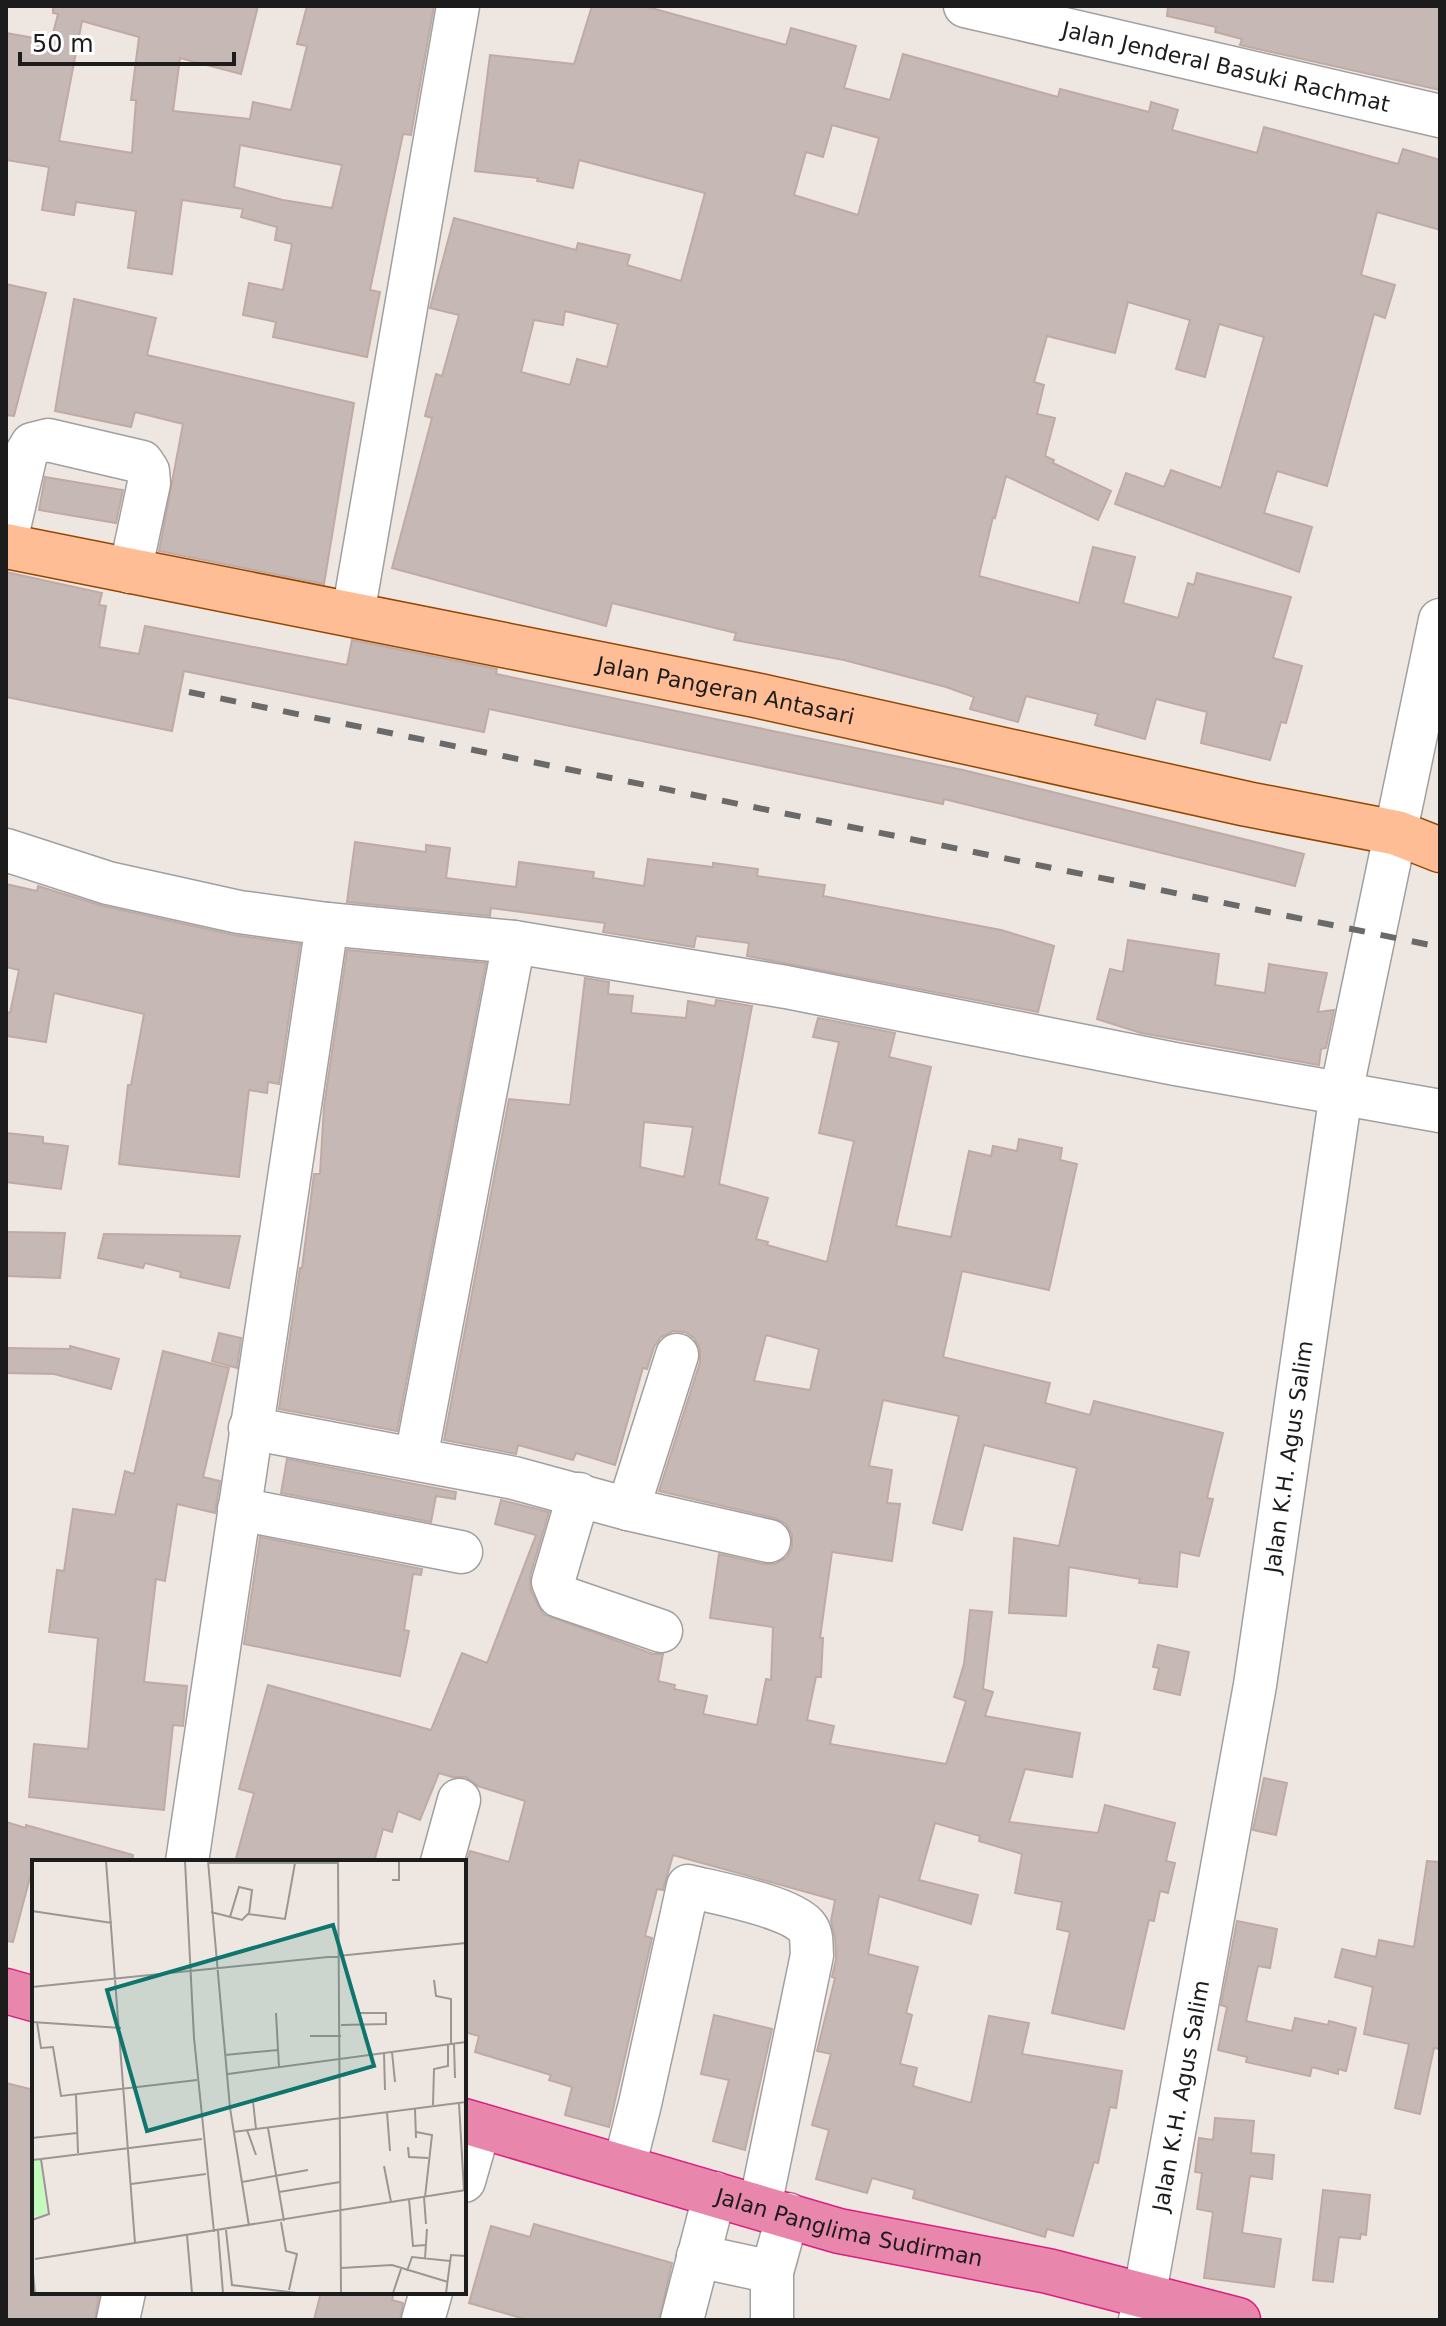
<svg xmlns="http://www.w3.org/2000/svg" width="1446" height="2326" font-family="'DejaVu Sans',sans-serif">
  <style>
    .building { fill: #c6b8b5; stroke: #c0aaa3; stroke-width: 2; fill-rule: evenodd }
    .lines { fill: none; stroke-linecap: round; stroke-linejoin: round }
    .minor-casing { stroke: #a0a0a0; stroke-width: 45 }
    .major-casing { stroke: #944700; stroke-width: 47 }
    .highway-casing { stroke: #dc1e83; stroke-width: 47 }
    .minor { stroke: #fff; stroke-width: 42 }
    .major { stroke: #ffbd96; stroke-width: 44 }
    .highway { stroke: #e986ab; stroke-width: 44 }
    .rail { stroke: #6a6a6a; stroke-width: 6; stroke-dasharray: 16 16; stroke-linecap: butt }
    .labels { text-anchor: middle; stroke-width: 6; stroke-linejoin: round; paint-order: stroke }
    .street-label { font-size: 22px; fill: #1c1c1c; stroke: #fff }
    .inset-road { fill: none; stroke: #9a9692; stroke-width: 2 }
    .view { fill: #0f766e; fill-opacity: 0.15; stroke: #0f766e; stroke-width: 4 }
    .inset-edge { fill: none; stroke: #1c1c1c; stroke-width: 4 }
  </style>
  <rect width="100%" height="100%" fill="#eee7e1"/>
  <g class="building">
    <path d="M53,6H258L241,74L180,58L173,111L250,119L253,102L291,110L307,46L297,44L307,6H434L411,135L403,134L370,290L380,292L367,357L273,337L276,322L243,315L249,283L283,290L292,244L275,240L277,227L241,217L243,209L182,200L172,274L128,268L136,211L76,202L74,215L42,210L49,167L6,160V33L51,41L58,14L53,13ZM82,21L139,37L131,100H136L132,153L59,141ZM240,145L342,165L332,208L283,200L234,187Z"/>
    <path d="M592,6H644L786,45L791,28L856,46L844,88L890,100L903,54L1058,97L1060,89L1149,112L1151,102L1178,110L1172,130L1257,153L1264,127L1398,164L1403,149L1440,160V230L1377,212L1361,275L1395,285L1385,318L1374,314L1327,486L1277,471L1264,513L1312,527L1299,572L1115,504L1126,473L1164,487L1171,470L1221,488L1264,337L1219,324L1205,377L1176,369L1190,320L1128,302L1115,353L1047,336L1034,382L1044,385L1037,414L1055,418L1045,456L1054,460L1053,463L1111,491L1098,520L1006,476L995,518L993,517L979,576L1079,603L1093,547L1135,557L1123,603L1178,618L1188,583L1194,585L1197,573L1291,597L1273,658L1302,666L1286,723L1281,722L1270,760L1201,743L1207,712L1156,699L1145,739L1095,725L1098,714L1026,696L1018,722L970,709L974,697L946,687L844,660L734,640L736,633L612,603L606,626L392,568L432,418L425,416L436,374L442,376L459,315L430,308L454,218L576,250L578,243L630,255L627,265L681,281L705,193L579,160L573,188L537,181L538,178L475,171L490,55L574,64ZM832,125L879,138L858,215L794,195L806,152L823,157ZM565,311L618,324L607,367L577,359L570,385L521,372L534,320L563,325Z"/>
    <polygon points="1168,6 1440,6 1440,90 1240,45 1242,39 1215,32 1216,27 1167,16"/>
    <polygon points="6,284 46,293 14,416 6,415"/>
    <polygon points="74,299 156,318 147,355 354,403 324,584 159,551 183,424 135,412 131,427 55,411"/>
    <polygon points="45,477 123,490 116,523 39,510"/>
    <polygon points="6,572 102,593 99,605 106,606 99,647 139,654 145,626 347,665 352,640 497,669 496,674 963,770 1304,854 1295,886 944,799 943,804 489,709 484,732 184,671 172,731 6,697"/>
    <polygon points="355,842 426,852 426,845 450,848 446,878 516,887 519,862 594,872 593,878 644,886 648,859 713,867 713,863 758,869 757,876 825,885 823,896 1001,930 1054,946 1038,1012 747,956 749,943 696,936 694,947 603,932 605,923 491,908 490,916 347,902"/>
    <polygon points="6,884 37,891 38,886 103,906 234,935 300,944 279,1084 268,1082 267,1093 249,1090 239,1177 119,1164 128,1085 131,1085 144,1014 54,993 46,1042 6,1036 6,1012 10,1013 19,970 6,967"/>
    <polygon points="1128,940 1219,954 1215,985 1265,993 1269,964 1327,973 1318,1012 1334,1010 1326,1048 1321,1049 1319,1065 1141,1033 1097,1019 1110,969 1123,972"/>
    <polygon points="347,950 486,963 397,1431 279,1409 300,1268 302,1268 314,1174 320,1174 324,1106"/>
    <path d="M585,978L609,982L608,994L633,996L631,1013L686,1018L688,1001L715,1006L716,1000L752,1006L719,1184L768,1198L756,1239L768,1242L767,1245L827,1262L854,1141L819,1133L839,1042L813,1037L818,1018L895,1033L889,1057L931,1067L896,1226L951,1237L969,1151L991,1156L993,1146L1017,1151L1019,1139L1062,1148L1060,1160L1077,1164L1049,1290L962,1271L943,1357L1050,1383L1045,1403L1090,1415L1094,1401L1223,1433L1207,1498L1213,1499L1199,1556L1180,1552L1177,1587L1139,1583L1140,1579L1069,1567L1066,1616L1009,1613L1014,1538L1059,1546L1077,1468L984,1445L962,1530L933,1523L959,1416L883,1400L869,1466L892,1470L887,1503L900,1504L892,1561L832,1552L820,1638H823L821,1677H816L807,1720L834,1726L830,1744L946,1764L966,1701L954,1697L964,1664L970,1610L992,1612L983,1689L993,1692L985,1716L1080,1733L1072,1777L1025,1769L1009,1822L1098,1833L1105,1805L1175,1823L1166,1861L1175,1863L1168,1893L1160,1891L1154,1921L1149,1920L1124,2029L1052,2013L1070,1932L1057,1929L1062,1902L1015,1893L1022,1854L979,1841L980,1836L935,1823L919,1880L978,1895L971,1924L879,1896L868,1954L918,1967L906,2013L912,2015L900,2064L917,2068L913,2086L971,2103L989,2016L1029,2023L1022,2054L1122,2071L1116,2108L1110,2107L1098,2163L1094,2162L1073,2236L1047,2229L1045,2237L913,2198L915,2190L872,2178L867,2193L816,2179L829,2130L812,2125L831,2054L817,2051L835,1978L832,1977L836,1959L835,1938L831,1921L835,1900L673,1855L663,1890L657,1889L645,1936L652,1938L609,2127L565,2115L572,2087L549,2080L551,2075L475,2052L479,2036L464,2032V1870L470,1851L509,1862L525,1801L478,1786L466,1777H452L439,1773L420,1820L398,1811L392,1832L383,1829L374,1862H235L254,1793L239,1789L268,1685L431,1730L462,1653L487,1663L536,1535L495,1524L501,1500L549,1512L530,1576L531,1591L543,1614L653,1654H663L658,1681L675,1685L674,1689L707,1696L703,1714L757,1725L766,1679L771,1680L773,1627L710,1618L719,1554L764,1564H775L787,1557L792,1547V1535L786,1524L774,1518L659,1491L700,1362V1349L694,1338L685,1332L673,1331L661,1337L654,1347L647,1369L643,1368L615,1465L576,1453L573,1460L518,1445L516,1454L444,1440L509,1099L570,1105ZM644,1122L693,1127L684,1177L640,1167ZM766,1335L819,1349L810,1390L754,1381Z"/>
    <polygon points="6,1133 43,1137 43,1143 68,1146 61,1189 6,1182"/>
    <polygon points="6,1232 65,1233 60,1278 6,1276"/>
    <polygon points="104,1234 240,1236 229,1288 180,1277 181,1272 145,1263 143,1268 98,1258"/>
    <polygon points="219,1333 241,1338 237,1368 212,1361"/>
    <polygon points="70,1346 119,1359 111,1389 54,1374 6,1373 6,1348 70,1349"/>
    <polygon points="163,1351 229,1368 203,1477 220,1481 215,1513 177,1504 165,1581 156,1579 144,1682 187,1686 183,1726 173,1725 164,1810 29,1797 34,1744 88,1749 98,1638 49,1632 57,1570 64,1571 73,1509 115,1515 125,1471 134,1474"/>
    <polygon points="287,1459 456,1492 455,1499 436,1496 431,1522 281,1493"/>
    <polygon points="260,1537 422,1569 421,1575 413,1574 404,1630 409,1631 400,1676 244,1644"/>
    <polygon points="1158,1645 1189,1652 1180,1695 1154,1689 1159,1668 1153,1667"/>
    <polygon points="1264,1778 1287,1783 1276,1835 1253,1830"/>
    <polygon points="6,1822 26,1828 26,1825 133,1855 132,1862 34,1862 13,1942 6,1941"/>
    <polygon points="1427,1861 1440,1862 1440,2049 1434,2048 1420,2114 1395,2108 1409,2044 1364,2034 1373,1987 1335,1977 1342,1949 1376,1957 1379,1940 1414,1947"/>
    <polygon points="1237,1921 1277,1929 1270,1968 1258,1966 1246,2021 1292,2031 1295,2018 1328,2025 1329,2021 1356,2028 1346,2071 1338,2069 1338,2074 1312,2067 1310,2076 1246,2062 1247,2057 1218,2050 1227,2007 1221,2005"/>
    <polygon points="714,2015 772,2029 745,2150 713,2141 729,2080 701,2074"/>
    <polygon points="6,2083 34,2090 34,2292 82,2292 99,2296 95,2320 6,2320"/>
    <polygon points="1215,2118 1254,2121 1251,2153 1274,2155 1272,2179 1250,2176 1242,2233 1281,2239 1274,2287 1204,2278 1213,2212 1197,2209 1202,2173 1195,2172 1199,2138 1213,2140"/>
    <polygon points="1323,2190 1370,2195 1366,2235 1361,2234 1360,2239 1339,2237 1333,2282 1313,2280"/>
    <polygon points="534,2224 672,2263 659,2320 528,2320 469,2303 491,2226 530,2237"/>
    <polygon points="321,2292 394,2292 392,2300 403,2303 400,2320 314,2320"/>
  </g>
  <g class="lines">
    <defs>
      <g id="minor">
        <path id="s1" d="M965,6L1440,116"/>
        <polyline points="6,541 26,454 32,444 48,440 142,462 148,471 149,483 130,572"/>
        <polyline points="353,614 458,6"/>
        <polyline points="6,850 108,883 239,912 327,924 514,942 786,987 1175,1064 1440,1111"/>
        <polyline points="250,1428 514,1478 628,1509 769,1541"/>
        <polyline points="416,1458 514,942"/>
        <polyline points="579,1494 553,1582 559,1596 661,1631"/>
        <polyline points="239,1509 461,1552"/>
        <polyline points="628,1509 677,1355"/>
        <polyline points="187,1862 327,924"/>
        <polyline points="442,1862 459,1800"/>
        <path d="M624,2167L640,2104L688,1886C716,1893 788,1906 806,1926C813,1934 811,1945 812,1955L760,2206"/>
        <polyline points="464,2181 480,2125"/>
        <polyline points="698,2256 772,2272"/>
        <polyline points="118,2320 124,2292"/>
        <polyline points="423,2320 431,2292"/>
        <polyline points="682,2320 715,2193"/>
        <polyline points="772,2320 772,2272 788,2214"/>
        <path id="s2" d="M1140,2320L1255,1685L1341,1093L1440,620"/>
      </g>
      <g id="major">
        <path id="s3" d="M6,546L755,695L1247,804L1397,833L1440,850"/>
      </g>
      <g id="highway">
        <polyline points="6,1991 34,1999"/>
        <path id="s4" d="M464,2121L839,2231L1048,2271L1238,2320"/>
      </g>
    </defs>
    <use href="#minor" class="minor-casing"/>
    <use href="#major" class="major-casing"/>
    <use href="#highway" class="highway-casing"/>
    <use href="#minor" class="minor"/>
    <use href="#major" class="major"/>
    <use href="#highway" class="highway"/>
    <polyline class="rail" points="189,692 1440,947"/>
  </g>
  <g class="labels">
    <g class="street-label">
      <text dy="8" stroke="none"><textPath href="#s1" startOffset="268">Jalan Jenderal Basuki Rachmat</textPath></text>
      <text dy="8" stroke="none"><textPath href="#s3" startOffset="734">Jalan Pangeran Antasari</textPath></text>
      <text dy="8" stroke="none"><textPath href="#s2" startOffset="876">Jalan K.H. Agus Salim</textPath></text>
      <text dy="8" stroke="none"><textPath href="#s2" startOffset="228">Jalan K.H. Agus Salim</textPath></text>
      <text dy="8" stroke="none"><textPath href="#s4" startOffset="400">Jalan Panglima Sudirman</textPath></text>
    </g>
  </g>
  <g transform="translate(32 1860)">
    <rect width="434" height="434" fill="#eee7e1"/>
    <path d="M8,300L15,353L0,357V301Z" fill="#c2fbbb"/>
    <path class="inset-road" d="M74,1L103,383M153,1L162,178L182,372M176,1L198,248L217,366M306,1L309,433M176,3H306M360,20H367V1M0,51L80,63M179,52L210,60L216,54L253,59L263,3M198,57L207,27L220,30L217,54M402,120L404,136L419,139V184M0,127L434,83M244,153L247,207M0,162L89,168M5,162L9,188L21,187L29,236L165,220M309,165L354,164V153H327M278,176H309M422,184L423,218M360,192L363,222M352,193L353,230M193,195L246,190M196,214L434,182M44,234L46,293M221,241L224,269M427,243L432,331M401,245L402,209L416,206V185M383,249L384,278M355,252L358,291M236,268L252,361M215,270L224,295M201,272L434,242M384,272L400,275L393,337M0,278L45,273M376,287L377,297L396,298M9,299L170,279M0,300L9,299L17,354L0,360M352,306L359,342M210,322L276,310M99,324L174,314M247,332L308,322M392,337L394,364M377,339L381,386L394,385M249,362L254,391L265,394L257,430M194,370L200,425L265,433M186,371L191,433M155,375L160,433M393,398L395,369M3,399L434,330M0,404L3,433M309,408L360,405L416,422M375,411L380,397L418,401M361,433L369,409M414,433L419,395L434,396"/>
    <path class="view" d="M301,65L342,206L115,271L75,130Z"/>
    <rect width="434" height="434" class="inset-edge"/>
  </g>
  <rect width="1446" height="2326" fill="none" stroke="#1c1c1c" stroke-width="16"/>
  <path d="M20 52v12h214v-12" fill="none" stroke="#1c1c1c" stroke-width="4"/>
  <text x="32" y="52" font-size="24" fill="#1c1c1c" stroke="#ffffff" stroke-width="6" paint-order="stroke">50 m</text>
</svg>
